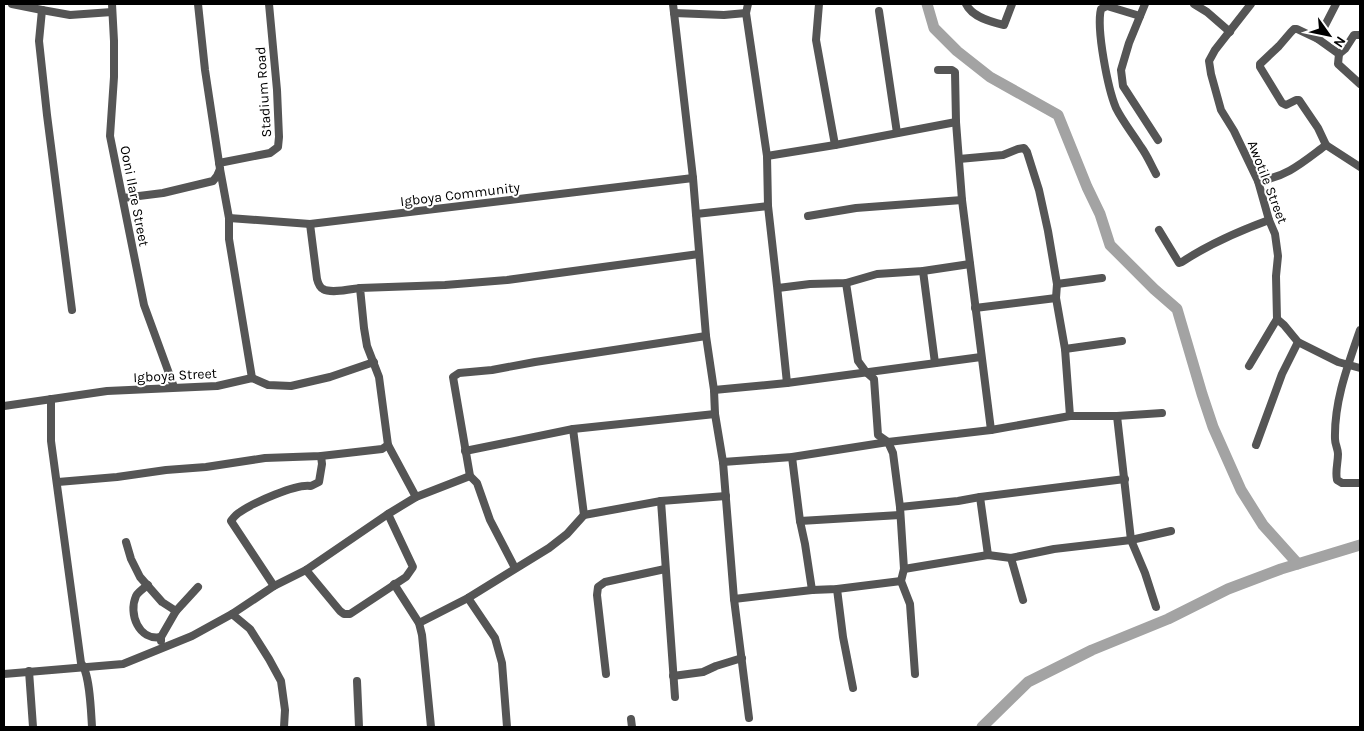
<svg xmlns="http://www.w3.org/2000/svg" width="1364" height="731" font-family="Karla,sans-serif">
  <style>
    .lines { fill: none; stroke-linecap: round; stroke-linejoin: round }
    .river { stroke: #a3a3a3; stroke-width: 11 }
    .minor { stroke: #555; stroke-width: 8 }
    .labels { text-anchor: middle; stroke-width: 4; stroke-linejoin: round; paint-order: stroke }
    .street-label { font-size: 14px; fill: #000; stroke: #fff }
  </style>
  <rect width="100%" height="100%" fill="#fff"/>
  <g class="lines">
    <g class="river">
      <polyline points="927,4 934,28 957,51 990,77 1058,115 1087,187 1100,214 1110,245 1154,289 1177,309 1202,394 1213,427 1241,490 1263,525 1298,564"/>
      <polyline points="982,727 1028,682 1092,650 1168,619 1228,589 1281,569 1360,545"/>
    </g>
    <g class="minor">
      <polyline points="12,4 42,10 70,15 112,12"/>
      <polyline points="112,4 114,41 114,77 110,136 144,305 174,387"/>
      <polyline points="198,4 205,70 220,169 229,218 229,239 252,378"/>
      <polyline points="673,4 693,178 706,336 714,390 715,414 723,462 734,599 749,718"/>
      <polyline points="748,4 746,13 767,156 768,206 777,286 787,383"/>
      <polyline points="819,4 816,40 835,145"/>
      <path d="M966,4C972,17 991,22 1004,25L1012,4"/>
      <polyline points="1145,4 1129,43 1121,70 1123,86 1158,140"/>
      <polyline points="1194,4 1207,12 1230,32"/>
      <polyline points="1251,4 1215,50 1209,61 1211,74 1221,110 1234,131 1258,181 1269,220 1275,234 1278,256 1276,276 1277,319 1284,325 1298,342 1338,362 1360,368"/>
      <polyline points="42,10 39,41 47,115 72,310"/>
      <polyline points="879,11 897,133"/>
      <polyline points="674,13 724,15 746,13"/>
      <path d="M1140,16L1107,6L1101,9C1096,29 1108,89 1116,108C1123,122 1133,134 1141,147C1147,155 1151,165 1156,174"/>
      <polyline points="1318,39 1336,4"/>
      <polyline points="1339,54 1345,49 1354,35 1360,35"/>
      <polyline points="938,70 952,70 955,72 956,122 962,200 991,430"/>
      <polyline points="1360,84 1338,64 1339,54 1318,39 1297,29 1294,29 1291,32 1279,46 1260,64 1260,67 1282,103 1286,105 1296,100 1299,100 1318,128 1326,145 1360,167"/>
      <polyline points="767,156 835,145 956,122"/>
      <polyline points="959,159 1003,155 1018,149 1024,148 1027,152 1039,190 1048,231 1057,284 1056,298 1065,349 1070,416"/>
      <polyline points="219,163 270,153 278,147 279,137 277,90 269,4"/>
      <path d="M1258,181C1287,177 1303,162 1326,145"/>
      <polyline points="123,198 163,193 213,181 217,176 220,169"/>
      <polyline points="696,214 768,206"/>
      <polyline points="808,216 856,208 962,200"/>
      <polyline points="229,218 310,224 693,178"/>
      <path d="M310,224L317,279C318,283 319,287 323,289C331,294 351,289 360,288"/>
      <path d="M1159,230L1179,263L1182,262C1209,244 1239,231 1269,220"/>
      <polyline points="923,271 935,363"/>
      <polyline points="846,283 858,361 866,372 874,379 878,435 888,442 893,453 900,507 904,569 901,581 910,604 915,674"/>
      <polyline points="1057,284 1102,278"/>
      <polyline points="778,288 810,284 846,283 877,274 923,271 970,264"/>
      <polyline points="975,308 1056,298"/>
      <path d="M1360,330C1348,365 1334,401 1335,439C1335,444 1338,449 1338,454C1338,463 1335,471 1337,480L1342,483H1360"/>
      <polyline points="1065,349 1122,341"/>
      <polyline points="1249,366 1277,319"/>
      <polyline points="714,390 787,383 981,357"/>
      <path d="M51,399V441L81,663C90,673 91,712 92,727"/>
      <polyline points="4,406 107,391 217,386 252,378 268,385 291,386 330,377 374,362"/>
      <polyline points="1117,416 1131,540 1145,573 1156,607"/>
      <polyline points="573,429 584,515"/>
      <polyline points="1256,445 1282,374 1298,342"/>
      <polyline points="465,451 573,429 715,414"/>
      <polyline points="792,457 800,521 805,544 812,590"/>
      <polyline points="723,462 792,457 888,442 991,430 1070,416 1117,416 1162,413"/>
      <polyline points="58,482 117,477 166,470 206,467 265,458 321,456 382,449 388,445"/>
      <polyline points="416,497 388,445 379,377 367,346 364,328 360,288 445,285 507,280 699,254"/>
      <polyline points="980,497 988,555"/>
      <polyline points="661,501 675,697"/>
      <polyline points="900,507 958,501 980,497 1125,479"/>
      <polyline points="800,521 900,515"/>
      <polyline points="126,542 131,559 140,577 162,602 176,611"/>
      <polyline points="1011,558 1023,600"/>
      <polyline points="515,568 490,520 477,483 470,476 453,377 459,373 492,370 535,362 706,336"/>
      <polyline points="904,569 988,555 1011,558 1054,549 1131,540 1171,531"/>
      <polyline points="306,570 340,611 344,614 350,614 406,577 413,567 388,514"/>
      <polyline points="394,584 419,623 422,635 431,727"/>
      <path d="M148,585C144,588 138,592 136,596C128,614 139,641 161,637"/>
      <path d="M274,586L231,521C234,517 236,514 240,512C253,503 297,483 311,486L319,482L322,464L321,456"/>
      <polyline points="837,589 843,637 853,688"/>
      <polyline points="468,598 495,638 502,663 507,727"/>
      <polyline points="734,599 812,590 837,589 901,581"/>
      <polyline points="232,614 250,629 269,659 281,681 285,710 284,727"/>
      <polyline points="419,623 468,598 549,548 567,534 584,515 661,501 726,496"/>
      <polyline points="161,641 161,637 176,611 198,587"/>
      <polyline points="29,671 33,727"/>
      <polyline points="4,674 123,664 192,636 232,614 274,586 306,570 388,514 416,497 470,476"/>
      <polyline points="606,674 597,595 598,587 605,582 665,569"/>
      <polyline points="673,676 703,672 716,666 742,658"/>
      <polyline points="357,681 359,727"/>
      <polyline points="631,719 632,727"/>
    </g>
  </g>
  <g class="labels">
    <g class="street-label">
      <text transform="translate(263 92) rotate(-94)" y="5">Stadium Road</text>
      <text transform="translate(1268 182) rotate(69)" y="5">Awotile Street</text>
      <text transform="translate(460 194) rotate(-7)" y="5">Igboya Community</text>
      <text transform="translate(135 196) rotate(79)" y="5">Ooni Ilare Street</text>
      <text transform="translate(175 375) rotate(-3)" y="5">Igboya Street</text>
    </g>
  </g>
  <rect width="1364" height="731" fill="none" stroke="#000000" stroke-width="10"/>
  <g transform="translate(1329 35) rotate(123)" stroke="#ffffff" stroke-width="4" paint-order="stroke">
  <path d="M0-4L9 19L0 12L-9 19Z" fill="#000000"/>
  <text y="-8" font-size="14" font-weight="bold" text-anchor="middle" fill="#000000">N</text>
  </g>
</svg>
